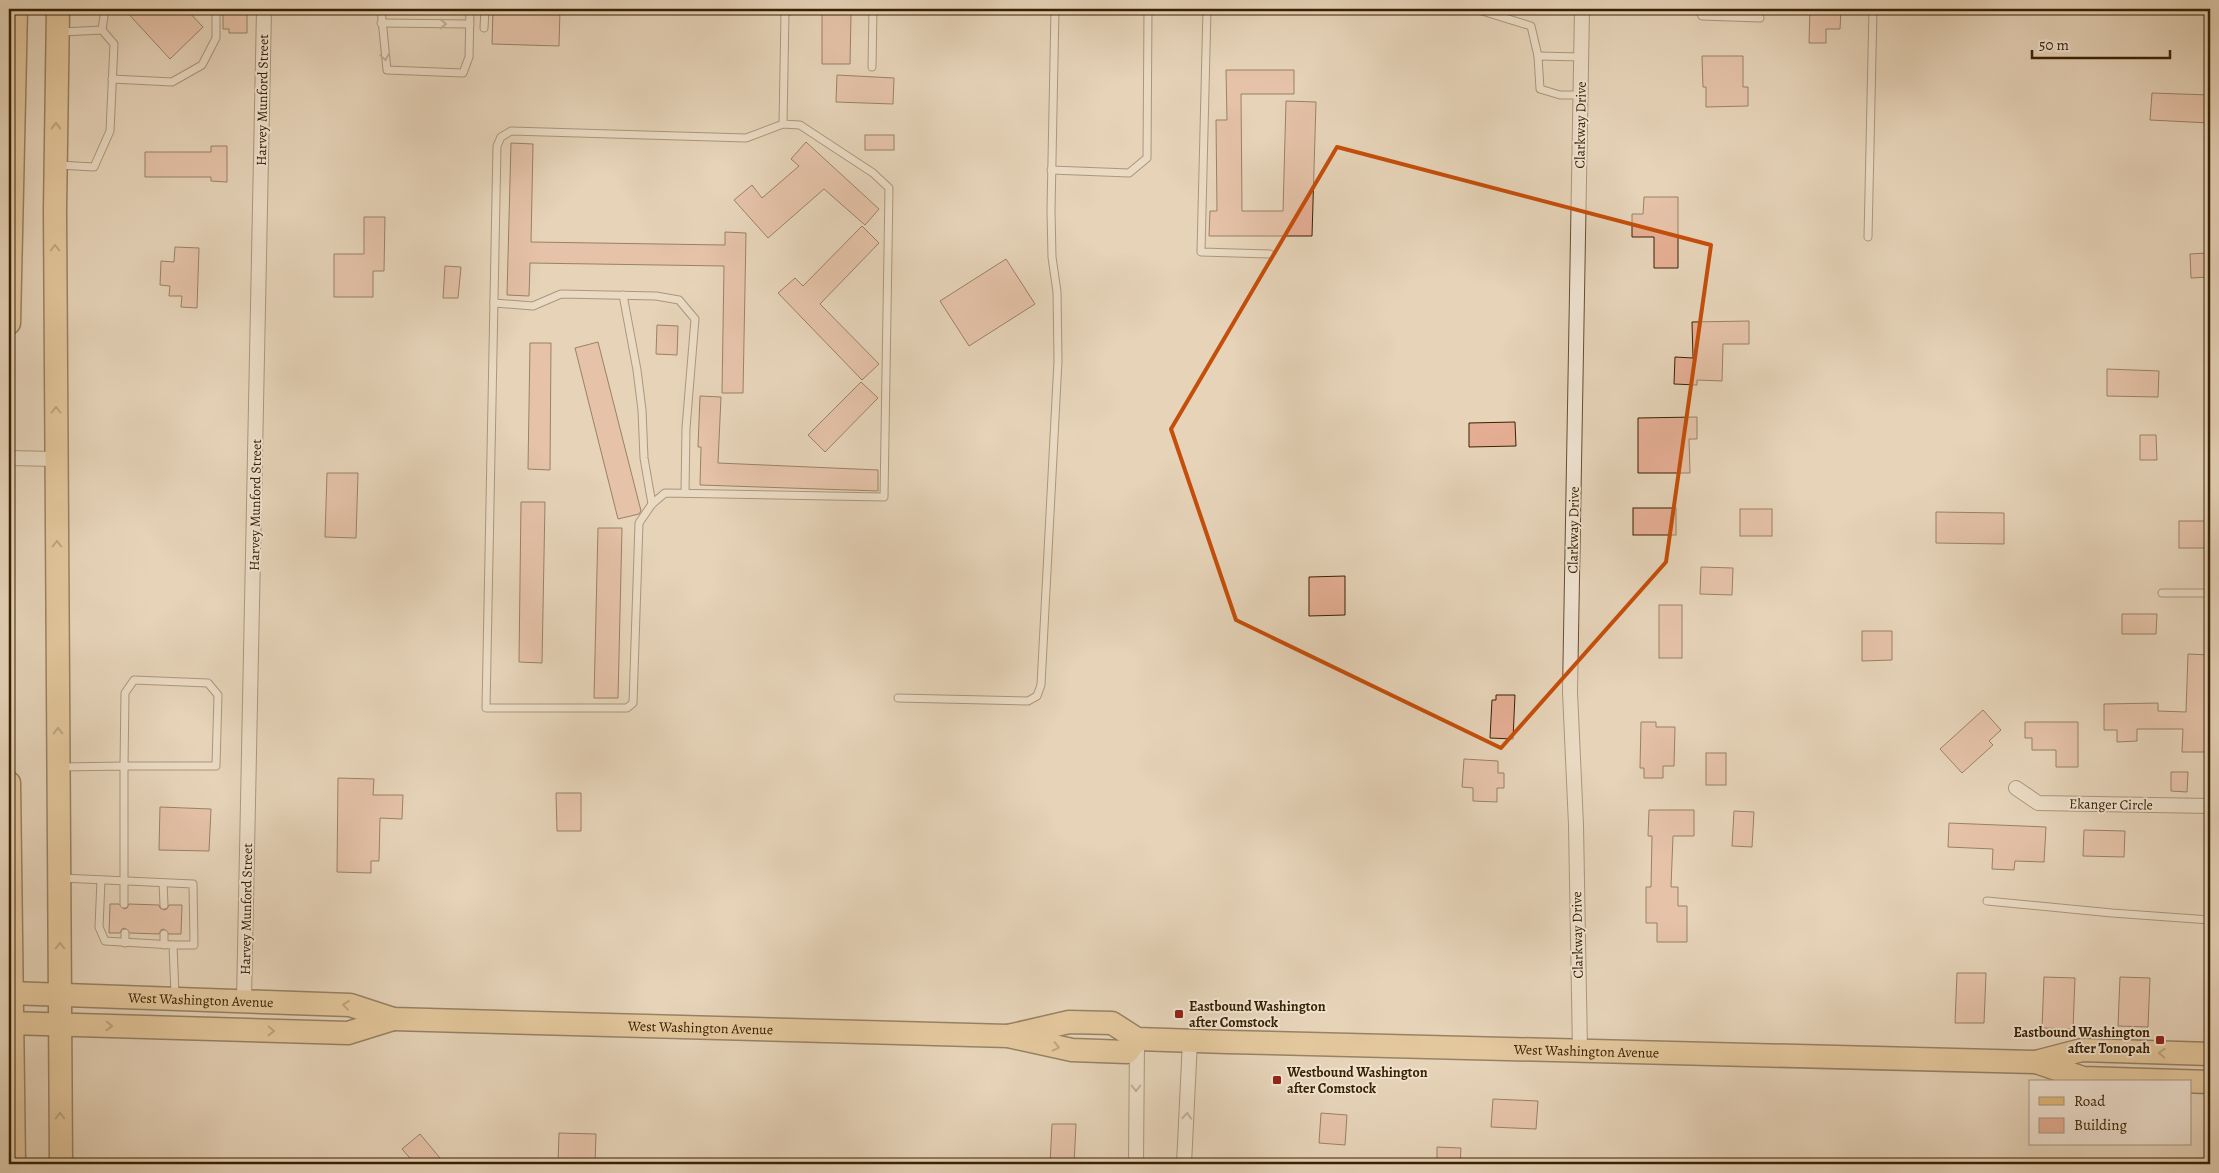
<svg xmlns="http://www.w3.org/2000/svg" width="2219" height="1173" font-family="Alegreya,serif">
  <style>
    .building { fill: #e5ae94; stroke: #392101 }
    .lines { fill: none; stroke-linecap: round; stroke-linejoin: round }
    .service-casing { stroke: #644e2f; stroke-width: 9 }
    .minor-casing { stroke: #644e2f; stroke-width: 16 }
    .primary-casing { stroke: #392101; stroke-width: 25 }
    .service { stroke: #efe2d1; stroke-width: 7 }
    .minor { stroke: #efe2d1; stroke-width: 14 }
    .primary { stroke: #e3ba7c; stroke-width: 22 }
    .oneway { stroke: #948269 }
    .oneway2 { stroke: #8e6e3e }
    .marked { fill: none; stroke: #c54e0a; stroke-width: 4; stroke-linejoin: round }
    .poi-dot { fill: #8f2418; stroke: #efe2d1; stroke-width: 2 }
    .labels { text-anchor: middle; stroke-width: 4; stroke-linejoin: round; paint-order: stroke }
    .street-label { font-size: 14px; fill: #392101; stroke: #efe2d1 }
    .poi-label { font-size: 14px; font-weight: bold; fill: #392101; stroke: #efe2d1; text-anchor: start }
  </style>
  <rect width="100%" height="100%" fill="#e6d3b8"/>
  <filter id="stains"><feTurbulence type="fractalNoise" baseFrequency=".004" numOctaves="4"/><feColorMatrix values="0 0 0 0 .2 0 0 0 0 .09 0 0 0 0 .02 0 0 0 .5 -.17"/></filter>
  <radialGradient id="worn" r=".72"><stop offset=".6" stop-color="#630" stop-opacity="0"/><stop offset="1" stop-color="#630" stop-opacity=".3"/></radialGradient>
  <g class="building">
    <polygon points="124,9 186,9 203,27 170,59"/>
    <polygon points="223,9 247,9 247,33 229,33 229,29 223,29"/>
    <polygon points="493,9 560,10 559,46 492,44"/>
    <polygon points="1810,9 1841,9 1840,29 1826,29 1826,43 1809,43"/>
    <polygon points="822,13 851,14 850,64 822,64"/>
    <polygon points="1702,56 1743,56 1743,87 1748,87 1748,106 1706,107 1706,87 1703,87"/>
    <polygon points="1226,70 1294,70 1294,94 1241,94 1242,211 1283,211 1286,101 1316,102 1312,236 1209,236 1210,211 1217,211 1216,120 1227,120"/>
    <polygon points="837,75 894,78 893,104 836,102"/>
    <polygon points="2152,93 2210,95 2210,123 2150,120"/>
    <rect x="865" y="135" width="29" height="15"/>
    <polygon points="806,142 879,209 865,225 824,189 768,238 734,200 752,185 762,198 799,166 791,159"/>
    <polygon points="511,143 533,144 531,242 725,245 725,232 746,233 743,393 722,393 724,266 530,263 529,296 507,295"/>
    <polygon points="211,146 227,146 227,182 211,181 211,177 145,177 145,152 211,152"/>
    <polygon points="1644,197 1678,197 1678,268 1654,268 1654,237 1632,237 1632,214 1643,214"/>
    <polygon points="364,217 385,217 384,271 373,271 373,297 334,297 334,254 364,254"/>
    <polygon points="862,226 879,243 820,304 879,364 862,380 778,293 795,278 803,286"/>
    <polygon points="175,247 199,248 197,308 181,307 182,296 169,296 170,286 160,285 161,261 174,262"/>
    <polygon points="2208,253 2209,277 2191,278 2190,254"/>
    <polygon points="1006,259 1035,304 969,346 940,301"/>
    <polygon points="445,266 461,267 458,298 443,298"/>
    <polygon points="1749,321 1749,344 1723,344 1722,381 1697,380 1697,385 1674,384 1675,357 1693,358 1692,322"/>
    <polygon points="657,325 678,326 677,355 656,354"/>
    <polygon points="598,342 641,511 639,514 618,519 575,348"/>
    <polygon points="530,343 551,343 550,470 528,469"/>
    <polygon points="2107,369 2159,371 2158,397 2107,396"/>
    <polygon points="861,382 878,398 825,452 808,435"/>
    <polygon points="700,396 721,397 718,463 878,470 878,491 700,485 701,447 698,447"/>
    <polygon points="1697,417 1697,439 1689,439 1690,473 1638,473 1638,418"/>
    <polygon points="1515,422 1516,446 1469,447 1469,423"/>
    <polygon points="2140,435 2156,435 2157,460 2140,460"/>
    <polygon points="327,473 358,473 356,538 325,537"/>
    <polygon points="521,502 545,502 542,663 519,662"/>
    <rect x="1633" y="508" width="43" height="27"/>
    <rect x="1740" y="509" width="32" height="27"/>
    <polygon points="1936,512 2004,513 2004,544 1936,543"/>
    <rect x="2179" y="521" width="31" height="27"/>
    <polygon points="598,528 622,528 618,698 594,698"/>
    <polygon points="1701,567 1733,568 1732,595 1700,594"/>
    <polygon points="1345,576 1345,615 1309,616 1309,577"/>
    <rect x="1659" y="605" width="23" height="53"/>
    <polygon points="2122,614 2157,614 2156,634 2122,634"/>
    <polygon points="1862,631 1892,631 1892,660 1862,661"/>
    <polygon points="2188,654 2210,655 2210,752 2182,752 2183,729 2137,729 2137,741 2117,742 2117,730 2104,730 2104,704 2158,703 2158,711 2186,712"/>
    <polygon points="1496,695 1515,695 1513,739 1490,738 1492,700 1496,700"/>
    <polygon points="1983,710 2001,730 1989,741 1993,745 1962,773 1940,749"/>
    <polygon points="1641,722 1656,722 1656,727 1675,727 1674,766 1663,766 1663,778 1644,778 1644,768 1640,768"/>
    <polygon points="2025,722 2078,722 2078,767 2056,767 2056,750 2032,750 2032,738 2025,738"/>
    <rect x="1706" y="753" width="20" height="32"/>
    <polygon points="1464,759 1498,761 1498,773 1504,773 1504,788 1497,788 1497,802 1473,801 1473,788 1462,787"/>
    <polygon points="2171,772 2188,772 2187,792 2171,791"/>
    <polygon points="338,778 374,779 373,795 403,795 402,819 380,818 379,861 371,861 371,873 337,872"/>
    <polygon points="556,793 581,793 581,831 557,831"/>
    <polygon points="160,807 211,809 209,851 159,850"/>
    <polygon points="1649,810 1694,810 1694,836 1673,836 1671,887 1678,887 1678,906 1687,906 1687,942 1657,942 1657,923 1646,923 1646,887 1651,887 1652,836 1648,836"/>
    <polygon points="1734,811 1754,812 1752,847 1732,846"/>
    <polygon points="1949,823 2046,827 2044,862 2015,861 2014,870 1992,869 1993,849 1948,847"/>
    <polygon points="2084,830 2125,831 2124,857 2083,856"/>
    <polygon points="110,904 119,904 124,909 127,908 129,904 159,905 160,908 164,910 167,909 169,905 182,905 181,934 169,934 164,929 161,930 159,934 130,933 125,928 122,929 120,933 109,933"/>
    <polygon points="1957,973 1986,973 1984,1023 1955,1023"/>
    <polygon points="2044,977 2075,978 2073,1029 2042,1028"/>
    <polygon points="2120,977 2150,978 2148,1027 2118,1026"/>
    <polygon points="1493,1099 1538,1101 1536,1129 1491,1127"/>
    <polygon points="1321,1113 1347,1115 1345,1145 1319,1143"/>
    <polygon points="1052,1124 1076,1124 1074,1164 1050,1164"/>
    <polygon points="559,1133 596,1134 595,1164 558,1164"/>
    <polygon points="420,1134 445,1164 415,1164 402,1149"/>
    <polygon points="1437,1147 1461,1148 1460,1164 1437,1164"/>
  </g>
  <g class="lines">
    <defs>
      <g id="service">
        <polyline points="381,9 387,70 463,73 469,57 470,9"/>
        <polyline points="778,9 785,13 794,9"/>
        <polyline points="1207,9 1201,252 1270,254"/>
        <polyline points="1480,9 1482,11 1531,26 1538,56 1540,89 1560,95 1580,95"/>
        <polyline points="1699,9 1702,16 1760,18"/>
        <polyline points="381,23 470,24"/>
        <polyline points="484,28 485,9"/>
        <polyline points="102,30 105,9"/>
        <polyline points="1538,56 1581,57"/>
        <polyline points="872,67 873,9"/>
        <polyline points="112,79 172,82 202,65 216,38 216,9"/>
        <polyline points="783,124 746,138 511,131 501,137 497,146 486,708 627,708 633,703 639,523 652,504 665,493 884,497 889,188 873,173 800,125 783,124 785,13"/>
        <polyline points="58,165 94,167 110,131 114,44 102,30 62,32"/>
        <polyline points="1051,170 1129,173 1147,158 1148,9"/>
        <polyline points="1868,237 1873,9"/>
        <polyline points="623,295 637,370 642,410 644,458 652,504"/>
        <polyline points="494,303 533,306 561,294 656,296 679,300 695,319 686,428 685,493"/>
        <polyline points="2162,593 2210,593"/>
        <polygon points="134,680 208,683 218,695 216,766 124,766 125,693"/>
        <polyline points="898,698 1028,701 1037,696 1041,685 1058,361 1057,292 1052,257 1051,210 1055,9"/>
        <polyline points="61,767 124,766 124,904"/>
        <polyline points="62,878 193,884 194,945 173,945"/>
        <polyline points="101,880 99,927 105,941 173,945 175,995"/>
        <polyline points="163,883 164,905"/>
        <polyline points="1987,901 2112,913 2210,920"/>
        <polyline points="164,934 164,945"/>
        <polyline points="125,943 125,933"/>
      </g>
      <g id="minor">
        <polyline points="9,458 56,459"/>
        <polyline points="2016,788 2038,803 2210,806"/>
        <polyline points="244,1000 264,9"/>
        <polyline points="1580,1051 1576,825 1570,692 1582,9"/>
        <polyline points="1136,1164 1137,1040"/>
        <polyline points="1184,1164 1190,1041"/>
      </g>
      <g id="primary">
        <polyline points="58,9 55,210 61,1164"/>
        <polyline points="9,323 16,9"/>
        <polyline points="9,783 14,1164"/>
        <path id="s1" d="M9,993L350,1005L393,1019L1008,1036L1072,1050L1127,1052L1137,1039"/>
        <polyline points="9,1023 348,1033 393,1019"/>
        <path id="s2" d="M1008,1036L1069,1022L1112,1023L1137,1039L1227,1042L2036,1062L2082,1050L2210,1054"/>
        <polyline points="2036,1062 2083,1078 2210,1082"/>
      </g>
    </defs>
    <use href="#service" class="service-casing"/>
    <use href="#minor" class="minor-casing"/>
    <use href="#primary" class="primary-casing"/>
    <use href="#service" class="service"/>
    <use href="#minor" class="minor"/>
    <use href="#primary" class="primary"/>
  </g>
  <defs><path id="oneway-chevron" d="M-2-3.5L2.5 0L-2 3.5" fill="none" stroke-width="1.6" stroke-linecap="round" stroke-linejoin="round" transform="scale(1.25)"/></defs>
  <g class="oneway">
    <use href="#oneway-chevron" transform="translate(443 24) rotate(1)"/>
    <use href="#oneway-chevron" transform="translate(385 57) rotate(82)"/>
    <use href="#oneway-chevron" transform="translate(1136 1088) rotate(90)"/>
    <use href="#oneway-chevron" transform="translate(1187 1116) rotate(-86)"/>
  </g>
  <g class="oneway2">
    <use href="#oneway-chevron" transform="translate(56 126) rotate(-89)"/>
    <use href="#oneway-chevron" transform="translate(55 248) rotate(-90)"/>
    <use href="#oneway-chevron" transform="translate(56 410) rotate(-90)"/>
    <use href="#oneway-chevron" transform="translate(57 544) rotate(-90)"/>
    <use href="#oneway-chevron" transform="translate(58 731) rotate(-90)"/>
    <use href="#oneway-chevron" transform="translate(60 946) rotate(-90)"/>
    <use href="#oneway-chevron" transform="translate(346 1005) rotate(-173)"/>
    <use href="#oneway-chevron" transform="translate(109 1026) rotate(2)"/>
    <use href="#oneway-chevron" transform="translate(271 1031) rotate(1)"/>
    <use href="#oneway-chevron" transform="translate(1056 1047) rotate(13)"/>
    <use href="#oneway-chevron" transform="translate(2162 1053) rotate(-178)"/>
    <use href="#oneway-chevron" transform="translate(60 1116) rotate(-90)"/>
  </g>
  <path d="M0 0H2219V1173H0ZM1337,147L1711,245L1666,562L1501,748L1236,620L1171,429Z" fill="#e6d3b8" fill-opacity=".55" fill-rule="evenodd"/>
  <path class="marked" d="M1337,147L1711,245L1666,562L1501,748L1236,620L1171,429Z"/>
  <g class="poi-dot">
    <rect x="1174" y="1009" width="10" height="10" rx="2.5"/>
    <rect x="2155" y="1035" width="10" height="10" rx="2.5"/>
    <rect x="1272" y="1075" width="10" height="10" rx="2.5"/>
  </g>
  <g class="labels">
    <g class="street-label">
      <text transform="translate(262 100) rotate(-89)" y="5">Harvey Munford Street</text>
      <text transform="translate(1580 125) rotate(-89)" y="5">Clarkway Drive</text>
      <text transform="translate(255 505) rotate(-89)" y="5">Harvey Munford Street</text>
      <text transform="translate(1573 530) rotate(-89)" y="5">Clarkway Drive</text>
      <text transform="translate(2111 804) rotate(1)" y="5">Ekanger Circle</text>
      <text transform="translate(246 909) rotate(-89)" y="5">Harvey Munford Street</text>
      <text transform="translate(1577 935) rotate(-91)" y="5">Clarkway Drive</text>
      <text dy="5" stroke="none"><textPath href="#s1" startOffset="192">West Washington Avenue</textPath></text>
      <text dy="5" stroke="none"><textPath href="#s1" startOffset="694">West Washington Avenue</textPath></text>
      <text dy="5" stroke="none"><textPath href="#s2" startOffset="585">West Washington Avenue</textPath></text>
    </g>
    <g class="poi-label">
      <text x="1189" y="1011">Eastbound Washington<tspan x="1189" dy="16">after Comstock</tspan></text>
      <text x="2150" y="1037" text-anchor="end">Eastbound Washington<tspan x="2150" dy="16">after Tonopah</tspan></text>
      <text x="1287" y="1077">Westbound Washington<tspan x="1287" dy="16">after Comstock</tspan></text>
    </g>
  </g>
  <rect width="2219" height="1173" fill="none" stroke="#e6d3b8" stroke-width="30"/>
  <rect x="10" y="10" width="2199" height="1153" fill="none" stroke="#392101" stroke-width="2.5"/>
  <rect x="15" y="15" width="2189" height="1143" fill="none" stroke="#392101"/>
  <rect x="2029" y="1080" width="162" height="65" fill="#efe2d1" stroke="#a6957e"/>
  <rect x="2039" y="1097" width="25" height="8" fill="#e3ba7c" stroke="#a6957e"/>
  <text x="2074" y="1106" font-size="15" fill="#392101">Road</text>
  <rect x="2039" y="1118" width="25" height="15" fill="#e5ae94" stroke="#a6957e"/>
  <text x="2074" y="1130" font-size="15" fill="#392101">Building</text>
  <path d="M2032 50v8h138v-8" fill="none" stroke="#392101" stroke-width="2.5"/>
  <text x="2039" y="50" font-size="15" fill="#392101" stroke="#efe2d1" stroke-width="4" paint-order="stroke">50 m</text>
  <rect width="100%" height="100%" filter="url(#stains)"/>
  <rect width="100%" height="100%" fill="url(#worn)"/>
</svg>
